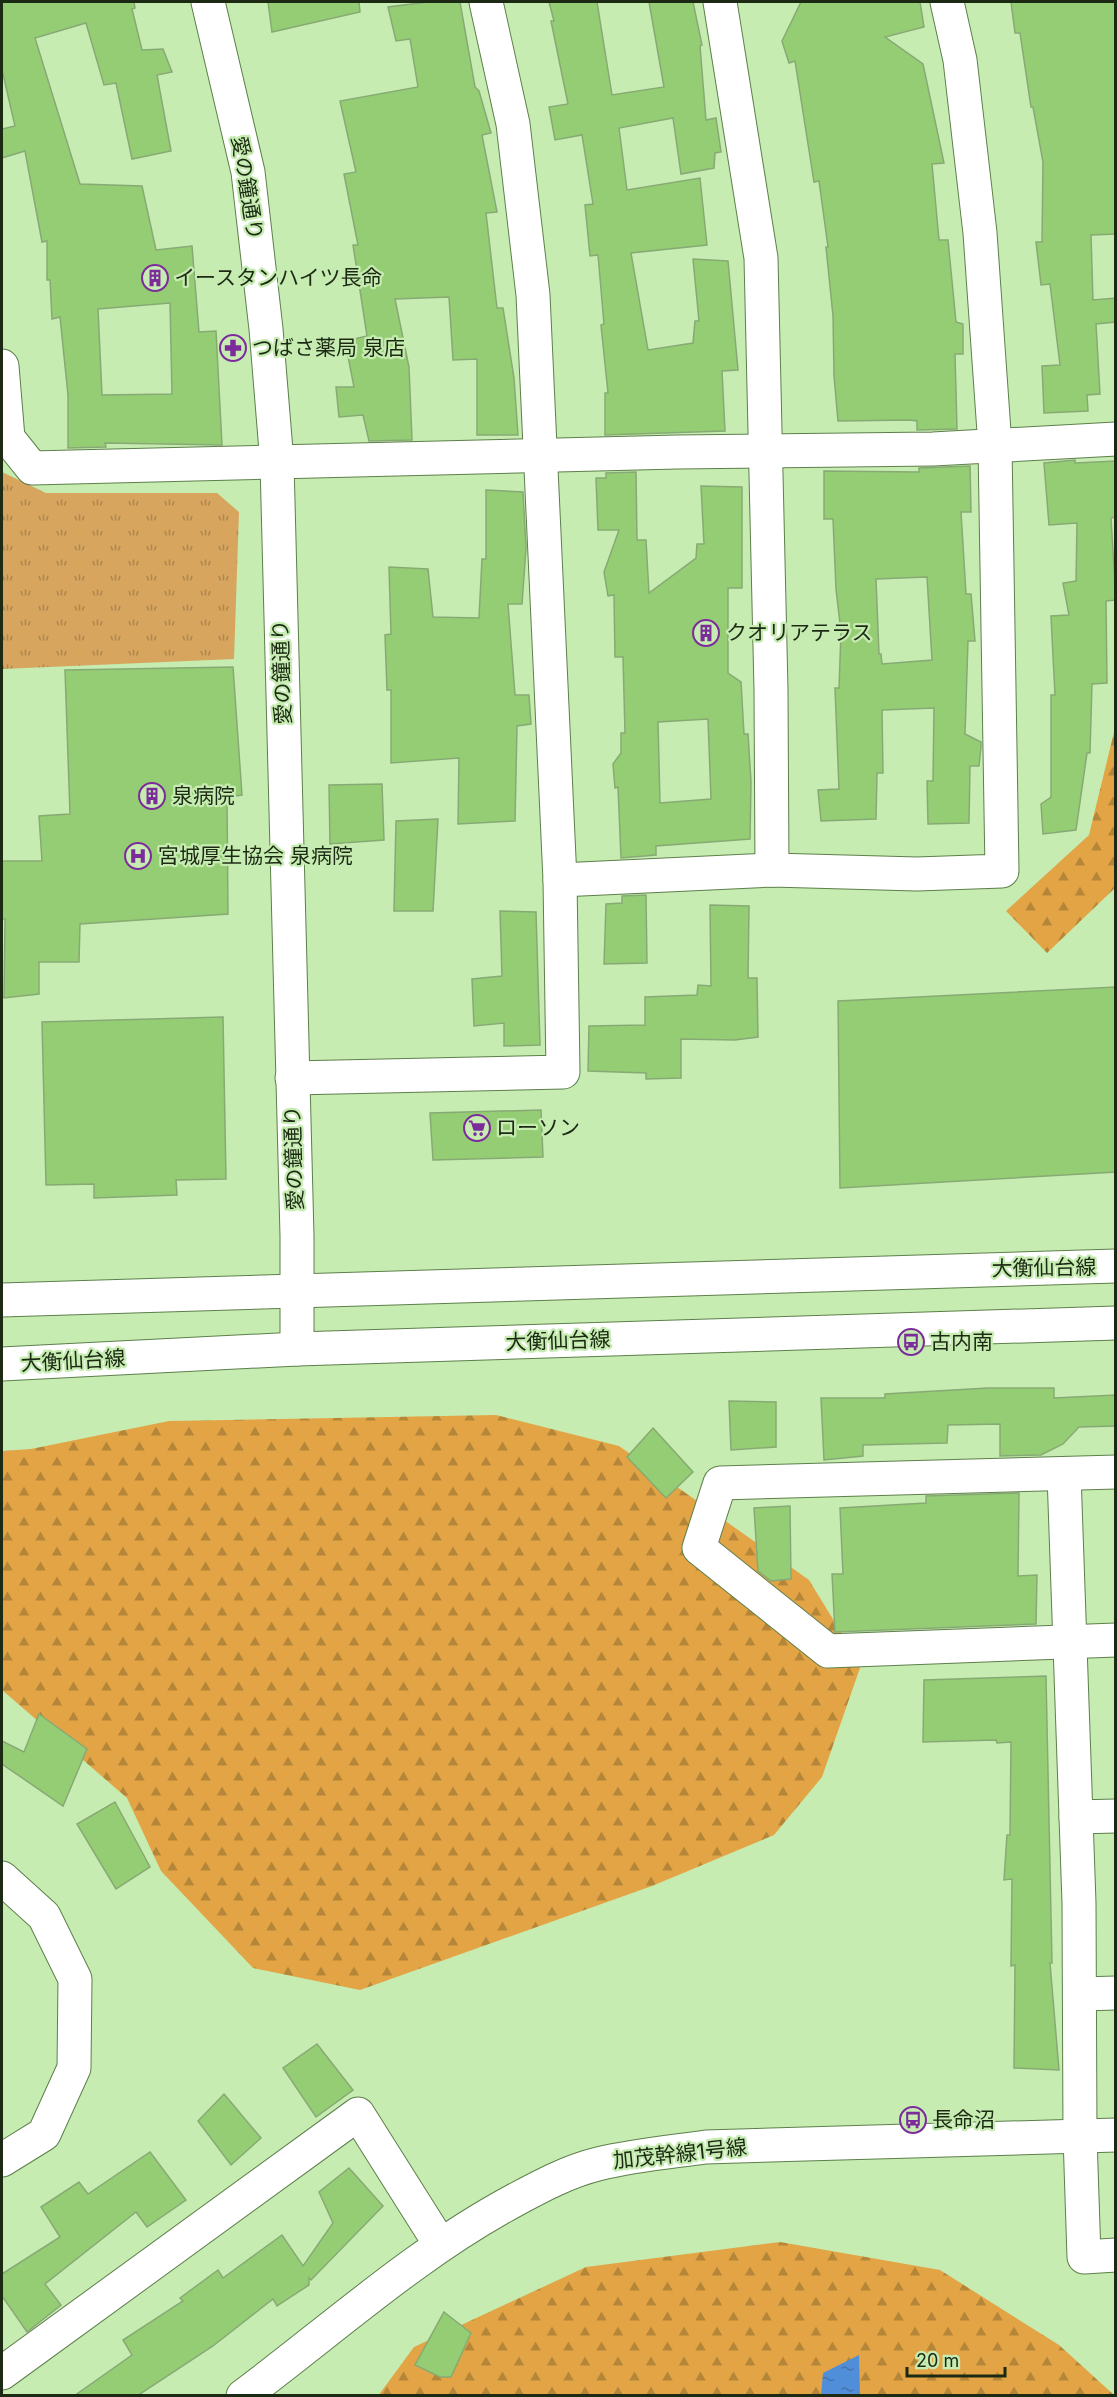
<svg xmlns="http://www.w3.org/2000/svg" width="1117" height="2397" font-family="Inter,'Noto Sans JP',sans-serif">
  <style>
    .forest { fill: url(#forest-firs) }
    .park { fill: url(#park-tufts) }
    .water { fill: url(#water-ripples) }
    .building { fill: #95cd75; stroke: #87aa74; stroke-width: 1.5; fill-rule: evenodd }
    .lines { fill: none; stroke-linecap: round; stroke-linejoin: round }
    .minor-casing { stroke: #5e7f4b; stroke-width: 35 }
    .major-casing { stroke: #5e7f4b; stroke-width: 35 }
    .minor { stroke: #fff; stroke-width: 33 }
    .major { stroke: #fff; stroke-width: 33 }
    .labels { text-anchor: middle; stroke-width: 4.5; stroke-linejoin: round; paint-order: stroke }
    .street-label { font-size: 21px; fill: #1c2a14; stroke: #c6ecb2 }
    .poi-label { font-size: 21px; fill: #1c2a14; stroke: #c6ecb2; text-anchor: start }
  </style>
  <defs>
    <pattern id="forest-firs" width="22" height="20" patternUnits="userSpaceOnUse" patternTransform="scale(1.5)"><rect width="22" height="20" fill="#e2a445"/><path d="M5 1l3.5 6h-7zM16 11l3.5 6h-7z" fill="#b68638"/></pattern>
    <pattern id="park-tufts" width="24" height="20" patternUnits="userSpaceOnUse" patternTransform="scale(1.5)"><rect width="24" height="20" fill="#d7a55e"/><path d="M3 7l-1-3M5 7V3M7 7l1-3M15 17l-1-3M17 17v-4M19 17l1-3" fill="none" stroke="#ae874c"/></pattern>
    <pattern id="water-ripples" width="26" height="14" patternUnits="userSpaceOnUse" patternTransform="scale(1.5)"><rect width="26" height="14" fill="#518eda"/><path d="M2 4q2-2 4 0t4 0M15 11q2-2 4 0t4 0" fill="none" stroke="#4274b0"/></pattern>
  </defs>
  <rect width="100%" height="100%" fill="#c6ecb2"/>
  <g class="forest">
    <polygon points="1115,728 1115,888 1047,953 1006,911 1089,835"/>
    <polygon points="496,1415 619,1446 809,1580 861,1665 822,1777 774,1835 652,1886 360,1990 253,1968 161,1871 127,1798 2,1690 2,1451 31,1449 169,1421"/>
    <polygon points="780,2242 940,2270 1059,2345 1114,2395 378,2396 414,2347 586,2267"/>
  </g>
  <polygon class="park" points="2,472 46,493 217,493 239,512 234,659 2,669"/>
  <polygon class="water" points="859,2355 860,2395 821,2395 823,2373"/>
  <g class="building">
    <path d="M2,2H134L135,8L132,9L142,50L163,49L172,72L157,75L171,151L132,159L116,83L104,85L86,23L35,38L80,184L142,186L156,250L192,246L199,332L216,331L222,445L105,443L106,447L68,448V395L60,317L52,319L50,280H47V241L42,242L25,151L2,158V129L15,126L2,70ZM170,303L172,394L102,395L98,309Z"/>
    <polygon points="268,2 359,2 360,12 272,32"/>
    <polygon points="428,2 460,2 475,87 479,91 491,133 482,135 497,212 486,213 497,308 503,308 514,378 518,435 477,435 477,359 453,360 449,297 395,299 409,367 412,440 369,441 363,415 339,417 336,387 354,387 345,341 367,336 353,245 358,245 344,174 356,172 340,101 418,87 410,39 396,41 388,7"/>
    <polygon points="549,2 597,2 612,95 664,87 649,2 693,2 702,45 700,46 706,120 716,118 721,152 715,153 714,168 681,174 673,118 619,128 627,190 700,178 707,245 631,253 648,350 693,343 695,321 699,321 693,259 728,261 738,370 722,371 725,431 605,435 605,393 608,393 601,325 604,324 598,255 590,256 585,205 593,204 582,135 555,140 549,107 568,104 551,21 554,21"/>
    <polygon points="801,2 920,2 924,27 885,37 923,64 944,163 932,164 939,240 948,240 956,322 963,324 963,354 955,354 957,429 917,430 917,421 910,420 838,421 834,376 833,316 826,247 828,247 819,181 814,182 795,61 789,63 782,41"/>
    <polygon points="1011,2 1116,2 1116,234 1091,235 1093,300 1116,298 1116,322 1096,324 1100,394 1087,395 1088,411 1044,413 1042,366 1060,365 1050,284 1041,285 1036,242 1042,242 1043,162 1033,107 1031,107 1020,33 1015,33"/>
    <polygon points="1075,460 1075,463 1116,461 1116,517 1111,518 1116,600 1106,601 1107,683 1092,684 1090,753 1087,753 1076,830 1043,834 1041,804 1051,797 1051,695 1055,695 1051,616 1069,615 1063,583 1076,581 1077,523 1049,525 1044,463"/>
    <path d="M970,466L971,512H961L966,594H971L975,641H968L965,734L981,742V747L979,766H970L969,823L928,824L927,781H933L934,708L882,710L883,773H877L876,819L821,821L818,790L839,789L835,688H839L841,632L836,589L833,519H824V471L919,472V468ZM927,577L932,660L882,664L881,654H879L876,579Z"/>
    <path d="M636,472L637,540H646L649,593L696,558L697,544H704L701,486L742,487V588H728V673L741,682L744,734H748L751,782L750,839L656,846V855L621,858L618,787L615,788L613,764L621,753V733H625L623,657H615L614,595L608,596L604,572L619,530H598L596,478H606V473ZM708,719L711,799L660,803L658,722Z"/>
    <polygon points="486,490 523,492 526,548 522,604 508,604 515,695 529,695 531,724 517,726 515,821 458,824 459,758 391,763 391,690 387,690 385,635 391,634 389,567 428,569 433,617 479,618 482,559 486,559"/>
    <polygon points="233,667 242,795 227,797 228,914 80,924 79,962 39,962 39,994 4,998 5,919 2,919 2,861 42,861 39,816 70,814 65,670"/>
    <polygon points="382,784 384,840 330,844 329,785"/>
    <polygon points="438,819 433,911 394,911 396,821"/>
    <polygon points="646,895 647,963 604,964 606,904 622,903 622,896"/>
    <polygon points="710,905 749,906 748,978 757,978 758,1037 735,1040 681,1039 681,1078 646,1079 646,1073 588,1071 589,1026 645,1025 645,997 697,995 698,985 711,986"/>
    <polygon points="500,911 536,912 540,1045 504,1046 504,1023 474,1026 472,979 502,976"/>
    <polygon points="1116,987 1116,1172 840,1188 838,1001"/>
    <polygon points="223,1017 226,1179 176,1180 177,1195 94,1198 94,1184 46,1185 42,1022"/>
    <polygon points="541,1110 543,1157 433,1160 430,1113"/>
    <polygon points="988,1388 1054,1388 1054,1398 1116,1395 1116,1426 1079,1427 1063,1444 1041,1455 1000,1456 1000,1424 948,1425 947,1443 863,1445 863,1456 824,1460 821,1398 885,1398 885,1394"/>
    <polygon points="729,1401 776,1402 776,1447 731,1450"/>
    <polygon points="653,1428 693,1472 666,1498 627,1457"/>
    <polygon points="1019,1493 1018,1576 1037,1575 1036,1624 835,1632 832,1574 843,1574 840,1508 926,1503 926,1496"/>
    <polygon points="790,1506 791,1579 771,1581 758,1571 754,1508"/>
    <polygon points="1046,1676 1052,1963 1050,1963 1059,2070 1014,2068 1015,1965 1011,1966 1012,1879 1004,1880 1007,1835 1010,1835 1011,1742 997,1743 996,1740 923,1742 924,1680"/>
    <polygon points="39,1714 87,1749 63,1806 2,1764 2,1741 24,1752"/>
    <polygon points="115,1802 150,1867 116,1889 77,1824"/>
    <polygon points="317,2044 353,2090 316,2117 283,2068"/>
    <polygon points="224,2094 261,2138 231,2165 198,2121"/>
    <polygon points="150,2152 186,2200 147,2227 136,2212 45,2284 61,2305 27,2332 2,2296 2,2274 60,2237 41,2207 79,2182 88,2194"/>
    <polygon points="349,2168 383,2206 311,2280 309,2278 309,2285 277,2306 273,2299 213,2346 137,2396 74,2396 132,2355 123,2340 183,2301 180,2298 218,2270 223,2278 282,2235 303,2266 333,2223 319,2192"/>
    <polygon points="444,2312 471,2333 451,2377 440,2377 415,2365"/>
  </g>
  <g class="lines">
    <defs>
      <g id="minor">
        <polyline points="208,2 248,172 266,329 277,463 297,1236 297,1349"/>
        <polyline points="720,2 761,258 771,690 772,870"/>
        <polyline points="2,366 8,438 32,468 677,452 933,449 1116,439"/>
        <polyline points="560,880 772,870 917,874 1002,871 995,446 980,233 960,60 947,2"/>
        <polyline points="292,1078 563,1072 560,880 533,295 513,124 486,2"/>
        <polyline points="1116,1472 720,1483 699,1548 828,1651 1116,1640"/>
        <polyline points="1064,1474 1079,1903 1080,2136 1084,2257 1116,2255"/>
        <polyline points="1076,1817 1116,1816"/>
        <polyline points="2,1878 44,1916 75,1979 74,2068 44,2134 2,2160"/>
        <polyline points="1081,1994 1116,1993"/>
        <polyline points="2,2373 358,2114 440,2244"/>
        <path d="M243,2396C333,2329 416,2253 515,2200C541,2186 569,2171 598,2164C634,2155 670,2152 706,2147L1116,2135"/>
      </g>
      <g id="major">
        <polyline points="2,1300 1116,1266"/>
        <polyline points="2,1364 297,1349 1116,1323"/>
      </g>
    </defs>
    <use href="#minor" class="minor-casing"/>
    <use href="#major" class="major-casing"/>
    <use href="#minor" class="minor"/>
    <use href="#major" class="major"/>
  </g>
  <defs>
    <symbol id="building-ring" viewBox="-11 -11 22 22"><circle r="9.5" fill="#c6ecb2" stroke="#7c2b9b" stroke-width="1.5"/><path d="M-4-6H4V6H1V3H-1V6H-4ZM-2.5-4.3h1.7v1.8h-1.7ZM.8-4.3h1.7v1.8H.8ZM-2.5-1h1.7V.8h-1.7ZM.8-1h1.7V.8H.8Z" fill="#7c2b9b"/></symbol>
    <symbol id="pharmacy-ring" viewBox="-11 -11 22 22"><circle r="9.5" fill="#c6ecb2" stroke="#7c2b9b" stroke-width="1.5"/><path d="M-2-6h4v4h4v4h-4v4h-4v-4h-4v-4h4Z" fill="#7c2b9b"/></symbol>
    <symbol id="hospital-ring" viewBox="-11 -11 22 22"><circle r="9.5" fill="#c6ecb2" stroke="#7c2b9b" stroke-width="1.5"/><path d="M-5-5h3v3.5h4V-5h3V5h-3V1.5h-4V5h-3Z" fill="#7c2b9b"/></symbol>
    <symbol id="supermarket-ring" viewBox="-11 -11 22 22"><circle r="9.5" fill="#c6ecb2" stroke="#7c2b9b" stroke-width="1.5"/><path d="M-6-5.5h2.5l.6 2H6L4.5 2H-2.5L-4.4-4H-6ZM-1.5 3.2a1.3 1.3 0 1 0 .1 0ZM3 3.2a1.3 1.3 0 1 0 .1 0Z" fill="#7c2b9b"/></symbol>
    <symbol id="bus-ring" viewBox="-11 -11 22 22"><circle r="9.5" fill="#c6ecb2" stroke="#7c2b9b" stroke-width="1.5"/><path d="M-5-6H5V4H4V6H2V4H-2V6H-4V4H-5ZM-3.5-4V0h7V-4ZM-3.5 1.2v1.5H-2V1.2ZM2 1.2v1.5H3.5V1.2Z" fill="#7c2b9b"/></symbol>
  </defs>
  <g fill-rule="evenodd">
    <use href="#building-ring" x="140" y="263" width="30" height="30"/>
    <use href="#pharmacy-ring" x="218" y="333" width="30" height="30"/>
    <use href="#building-ring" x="691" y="618" width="30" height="30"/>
    <use href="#building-ring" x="137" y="781" width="30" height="30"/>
    <use href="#hospital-ring" x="123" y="841" width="30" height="30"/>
    <use href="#supermarket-ring" x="462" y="1113" width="30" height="30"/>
    <use href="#bus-ring" x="896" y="1327" width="30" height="30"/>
    <use href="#bus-ring" x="898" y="2105" width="30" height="30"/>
  </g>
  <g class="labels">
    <g class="street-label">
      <text transform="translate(247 188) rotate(81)" y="7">愛の鐘通り</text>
      <text transform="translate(282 672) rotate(-92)" y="7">愛の鐘通り</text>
      <text transform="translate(294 1158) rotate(-92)" y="7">愛の鐘通り</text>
      <text transform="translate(1044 1268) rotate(-1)" y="7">大衡仙台線</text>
      <text transform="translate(558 1341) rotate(-2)" y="7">大衡仙台線</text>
      <text transform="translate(73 1361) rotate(-3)" y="7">大衡仙台線</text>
      <text transform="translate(680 2154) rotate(-6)" y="7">加茂幹線1号線</text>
    </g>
    <g class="poi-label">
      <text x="174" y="285">イースタンハイツ長命</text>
      <text x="252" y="355">つばさ薬局 泉店</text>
      <text x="726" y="640">クオリアテラス</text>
      <text x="172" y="803">泉病院</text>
      <text x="158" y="863">宮城厚生協会 泉病院</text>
      <text x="496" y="1135">ローソン</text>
      <text x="930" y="1349">古内南</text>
      <text x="932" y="2127">長命沼</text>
    </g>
  </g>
  <rect width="1117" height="2397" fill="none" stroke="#1c2a14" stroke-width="6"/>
  <path d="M907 2367v9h98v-9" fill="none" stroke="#1c2a14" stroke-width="3"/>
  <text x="916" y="2367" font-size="18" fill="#1c2a14" stroke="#c6ecb2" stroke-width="4.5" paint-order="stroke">20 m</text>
</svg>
